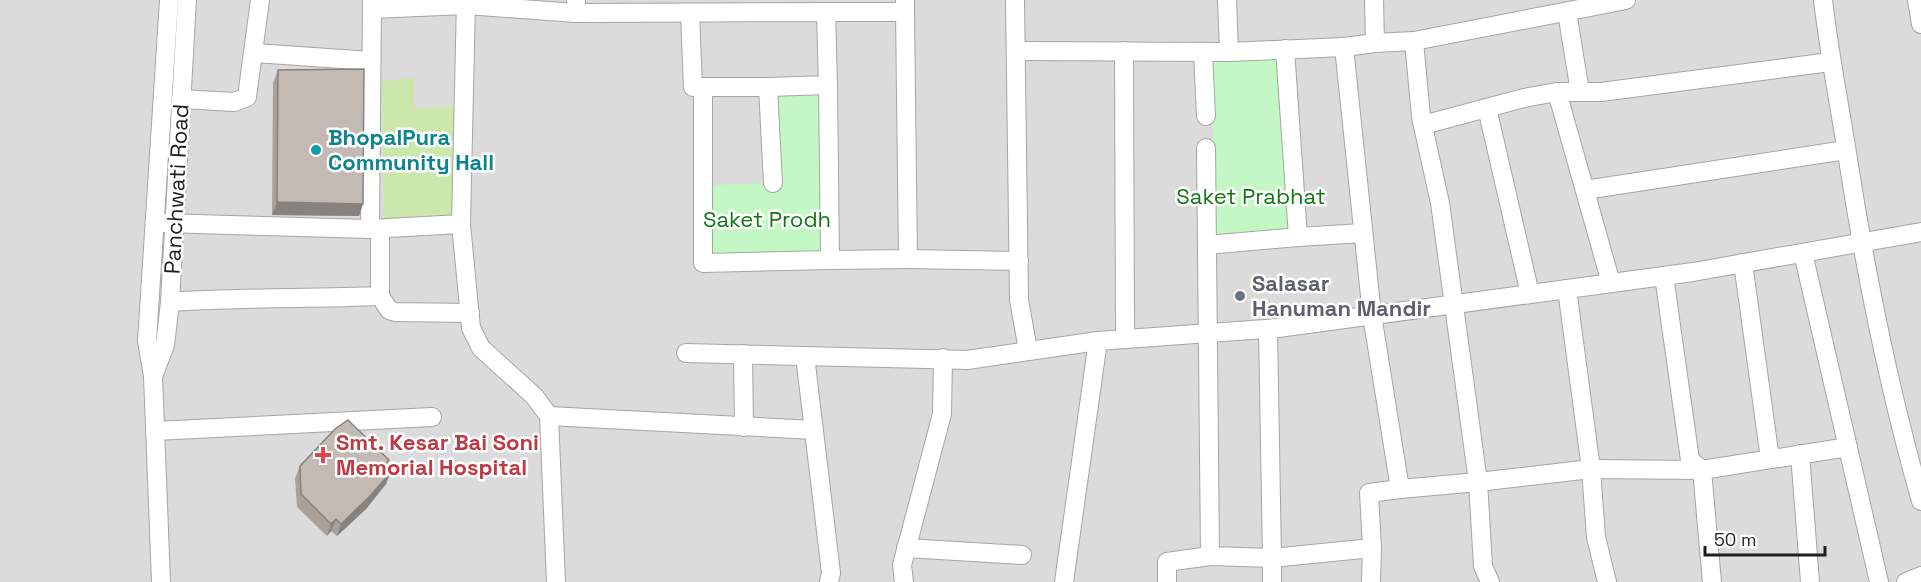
<svg xmlns="http://www.w3.org/2000/svg" width="1921" height="582" font-family="'Space Grotesk',sans-serif">
  <style>
    .residential { fill: #dcdbdb }
    .grass { fill: #cbe7ac }
    .park { fill: #c3f7c4 }
    .lines { fill: none; stroke-linecap: round; stroke-linejoin: round }
    .minor-casing { stroke: #a5a5a5; stroke-width: 20 }
    .minor { stroke: #fff; stroke-width: 18 }
    .wall { fill: #a8a09b }
    .shaded-wall { fill: #88827e }
    .building { fill: #c3bab4; stroke: #88827e; stroke-width: 1.5 }
    .culture-dot { fill: #0f9aa8; stroke: #fff; stroke-width: 2 }
    .worship-dot { fill: #6b7280; stroke: #fff; stroke-width: 2 }
    .health-dot { fill: #e0444e; stroke: #fff; stroke-width: 2 }
    .labels { text-anchor: middle; stroke-width: 5; stroke-linejoin: round; paint-order: stroke }
    .culture-label { font-size: 22px; font-weight: bold; fill: #0d838f; stroke: #fff; text-anchor: start }
    .street-label { font-size: 22px; fill: #1e1e1e; stroke: #fff }
    .park-label { font-size: 22px; fill: #107714; stroke: #fff }
    .worship-label { font-size: 22px; font-weight: bold; fill: #5b616d; stroke: #fff; text-anchor: start }
    .health-label { font-size: 22px; font-weight: bold; fill: #be3a42; stroke: #fff; text-anchor: start }
  </style>
  <rect width="100%" height="100%" fill="#eeeae4"/>
  <rect class="residential" x="0" y="0" width="1921" height="582"/>
  <polygon class="grass" points="414,78 414,108 454,107 454,221 384,224 382,81"/>
  <g class="park">
    <polygon points="1279,57 1290,231 1215,236 1211,58"/>
    <polygon points="823,91 824,255 708,257 703,185 781,183 778,92"/>
  </g>
  <g class="lines">
    <defs>
      <g id="minor">
        <polyline points="466,0 461,224 471,328 481,348 534,396 549,416 556,582"/>
        <polyline points="576,0 576,13 826,12 828,85 768,87 773,183"/>
        <polyline points="1015,0 1019,300 1028,350"/>
        <path d="M1823,0C1829,52 1839,102 1847,153C1865,270 1888,386 1921,501"/>
        <polyline points="1917,0 1921,24"/>
        <polyline points="372,9 466,5 576,13"/>
        <polyline points="826,12 905,12 905,2"/>
        <polyline points="1567,12 1580,92"/>
        <polyline points="690,13 693,87 768,87"/>
        <polyline points="1414,41 1626,0"/>
        <polyline points="1344,47 1375,43 1374,0"/>
        <polyline points="1016,51 1229,52 1227,0"/>
        <polyline points="1124,51 1125,339"/>
        <polyline points="1203,52 1206,116"/>
        <polyline points="1229,52 1344,47 1372,315 1400,489 1478,482 1440,203 1421,117 1414,41 1375,43"/>
        <polyline points="255,53 371,61"/>
        <polyline points="828,85 830,260 908,259 905,12"/>
        <polyline points="703,87 703,263 830,260"/>
        <polyline points="1557,92 1611,283"/>
        <polyline points="181,99 234,102 247,97 260,0"/>
        <polyline points="1487,108 1530,294"/>
        <polyline points="1423,125 1524,98 1557,92 1601,92 1830,62"/>
        <polyline points="1206,148 1210,556 1272,558 1268,329"/>
        <polyline points="1585,190 1846,150"/>
        <polyline points="163,223 370,229 461,224"/>
        <polyline points="370,229 372,0"/>
        <polyline points="1298,237 1363,233"/>
        <polyline points="1207,245 1298,237 1285,49"/>
        <polyline points="1803,253 1879,582"/>
        <polyline points="908,259 1019,261"/>
        <polyline points="1743,263 1770,459"/>
        <polyline points="1664,276 1690,460 1702,470 1712,582"/>
        <polyline points="380,296 389,310 395,312 470,313"/>
        <path d="M170,302C240,297 310,299 380,296V229"/>
        <polyline points="686,353 967,360 1098,341 1278,328 1693,272 1921,232"/>
        <polyline points="743,354 744,427"/>
        <polyline points="805,356 831,573 829,582"/>
        <polyline points="154,374 165,345 170,302 187,0"/>
        <polyline points="549,416 814,430"/>
        <polyline points="155,431 432,417"/>
        <polyline points="1800,454 1810,582"/>
        <polyline points="906,548 1022,555"/>
        <polyline points="161,582 153,376 147,341 169,0"/>
        <polyline points="904,582 902,565 942,414 943,358"/>
        <polyline points="1064,582 1098,341"/>
        <polyline points="1167,582 1167,562 1210,556"/>
        <polyline points="1272,582 1272,558 1372,548 1369,493 1400,489"/>
        <polyline points="1371,582 1372,548"/>
        <polyline points="1490,582 1483,566 1478,482 1591,469 1567,289"/>
        <polyline points="1607,582 1596,537 1591,469 1702,470 1848,447"/>
        <polyline points="1906,582 1921,576"/>
      </g>
    </defs>
    <use href="#minor" class="minor-casing"/>
    <use href="#minor" class="minor"/>
  </g>
  <g class="wall">
    <polygon points="278,70 363,204 359,216 272,215 273,83"/>
    <polygon points="300,466 387,468 386,484 366,509 337,536 331,531 327,536 297,507 295,478"/>
  </g>
  <g class="shaded-wall">
    <polygon points="277,202 363,204 359,216 272,215"/>
    <polygon points="391,472 386,484 366,509 337,536 341,524"/>
    <polygon points="336,519 331,531 327,536 331,524"/>
  </g>
  <g class="building">
    <polygon points="364,69 363,204 277,202 278,70"/>
    <polygon points="348,420 389,460 384,466 391,472 370,496 341,524 336,519 331,524 301,494 300,466 335,429"/>
  </g>
  <circle class="culture-dot" cx="316" cy="150" r="6"/>
  <circle class="worship-dot" cx="1240" cy="296" r="6"/>
  <path class="health-dot" d="M320 446h6v6h6v6h-6v6h-6v-6h-6v-6h6z"/>
  <g class="labels">
    <g class="culture-label">
      <text x="328" y="145">BhopalPura<tspan x="328" dy="25">Community Hall</tspan></text>
    </g>
    <g class="street-label">
      <text transform="translate(176 189) rotate(-87)" y="8">Panchwati Road</text>
    </g>
    <g class="park-label">
      <text x="1251" y="204">Saket Prabhat</text>
      <text x="767" y="227">Saket Prodh</text>
    </g>
    <g class="worship-label">
      <text x="1252" y="291">Salasar<tspan x="1252" dy="25">Hanuman Mandir</tspan></text>
    </g>
    <g class="health-label">
      <text x="336" y="450">Smt. Kesar Bai Soni<tspan x="336" dy="25">Memorial Hospital</tspan></text>
    </g>
  </g>
  <path d="M1705 546v9h120v-9" fill="none" stroke="#1e1e1e" stroke-width="3"/>
  <text x="1714" y="546" font-size="18" fill="#1e1e1e" stroke="#ffffff" stroke-width="4.5" paint-order="stroke">50 m</text>
</svg>
